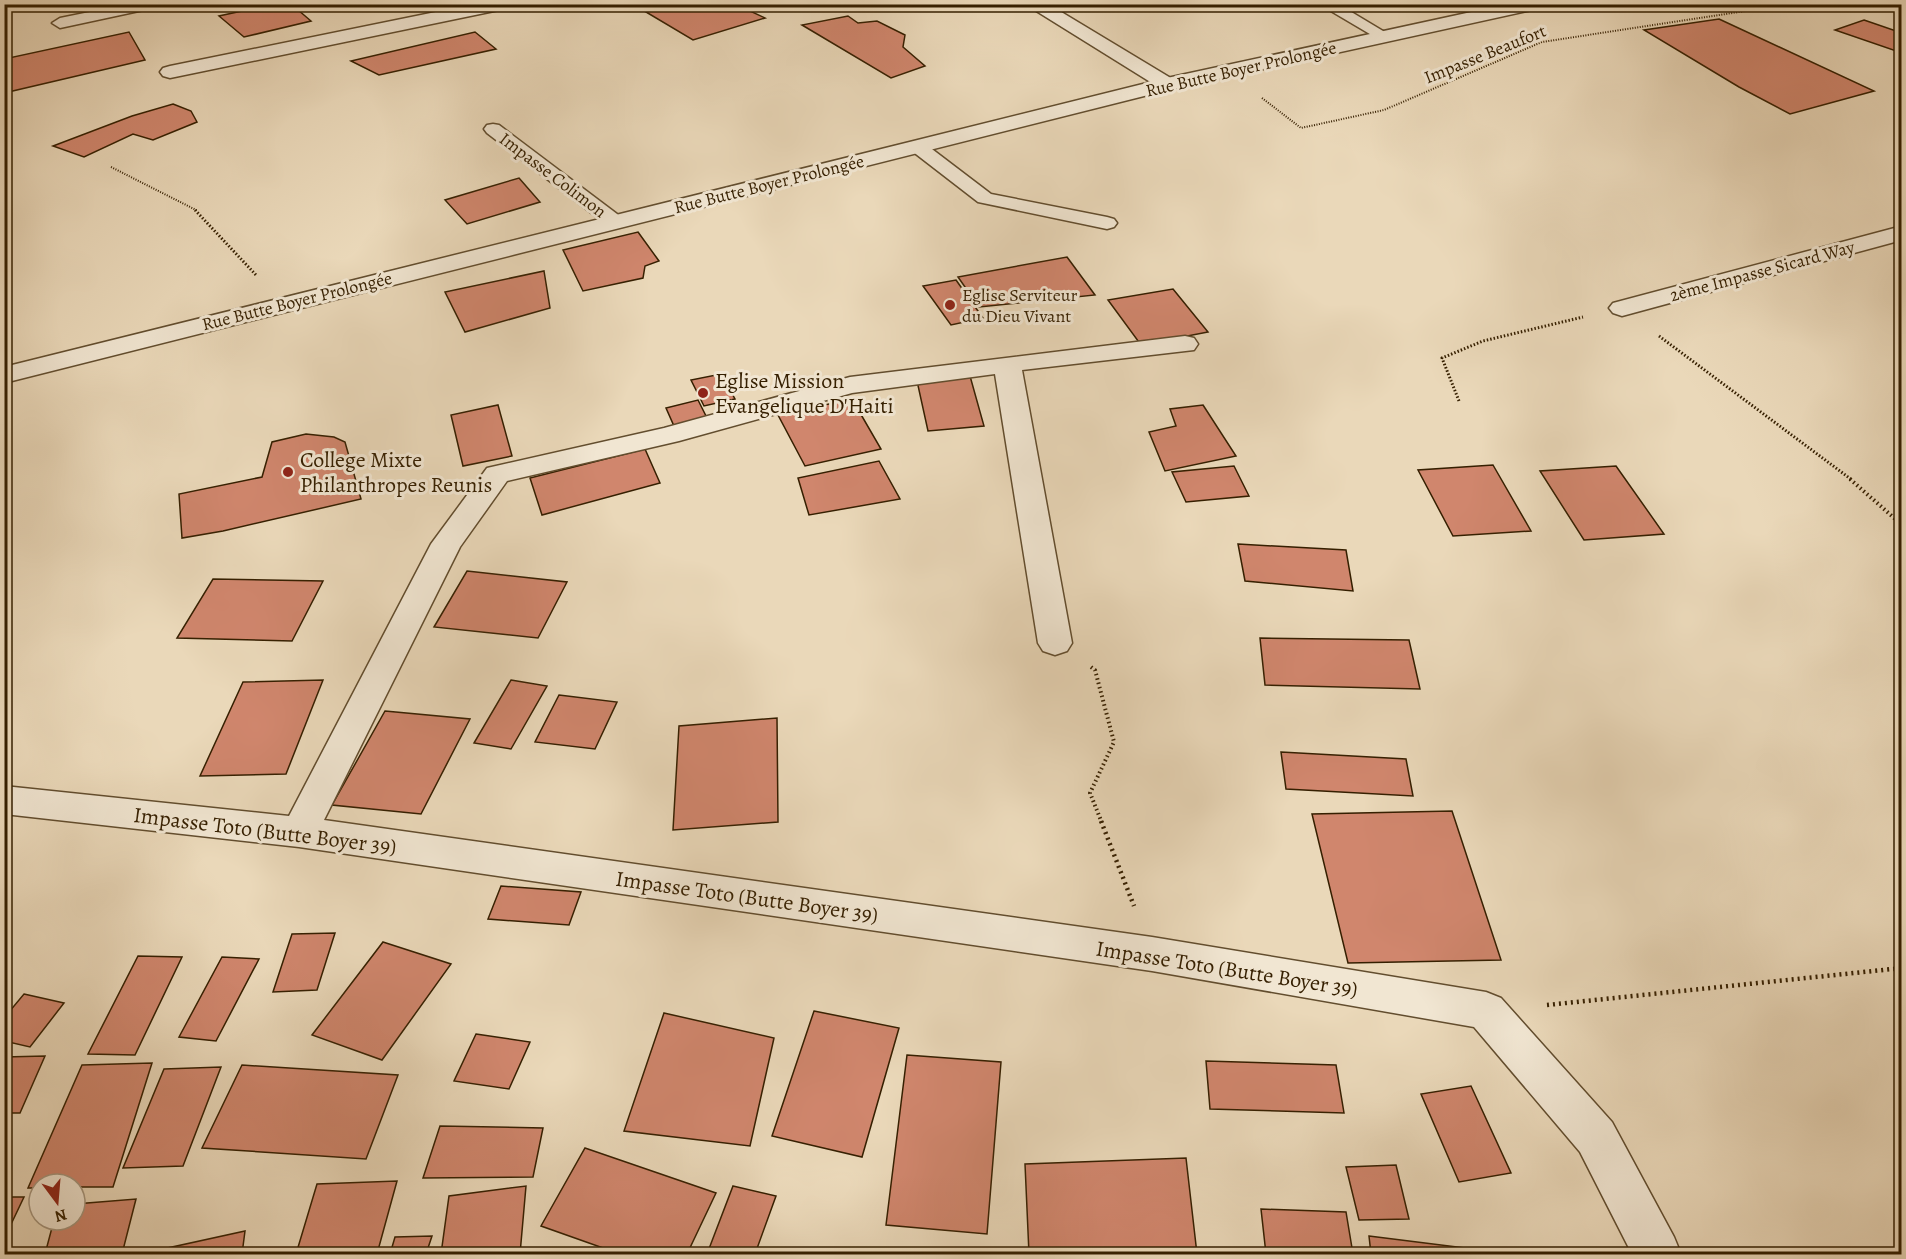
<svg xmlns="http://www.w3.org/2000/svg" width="1906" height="1259" font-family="Alegreya,serif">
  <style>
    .building { fill: #d0866d; stroke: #351f00; stroke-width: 1.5 }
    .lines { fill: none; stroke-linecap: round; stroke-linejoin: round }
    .service-casing { stroke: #624d2e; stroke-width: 3 }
    .minor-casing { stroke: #624d2e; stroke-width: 3 }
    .tertiary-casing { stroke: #624d2e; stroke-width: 3 }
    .path-far3 { stroke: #351f00; stroke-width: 2; stroke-dasharray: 1 1.5; stroke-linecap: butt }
    .path-far2 { stroke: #351f00; stroke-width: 3; stroke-dasharray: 1.5 2; stroke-linecap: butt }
    .path-far1 { stroke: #351f00; stroke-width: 4; stroke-dasharray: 1.5 3; stroke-linecap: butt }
    .path { stroke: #351f00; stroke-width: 4.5; stroke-dasharray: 2 4; stroke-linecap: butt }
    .service { fill: #f1e6d2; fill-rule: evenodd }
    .minor { fill: #f1e6d2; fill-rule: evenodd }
    .tertiary { fill: #f1e6d2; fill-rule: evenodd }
    .poi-dot { fill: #8f2418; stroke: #f1e6d2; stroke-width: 2 }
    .labels { text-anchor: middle; stroke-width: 6; stroke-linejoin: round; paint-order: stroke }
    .far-street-label { font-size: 18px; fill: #351f00; stroke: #f1e6d2 }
    .far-poi-label { font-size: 18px; fill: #351f00; stroke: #f1e6d2; text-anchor: start }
    .poi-label { font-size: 22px; fill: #351f00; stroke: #f1e6d2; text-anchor: start }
    .street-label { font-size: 22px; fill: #351f00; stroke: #f1e6d2 }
  </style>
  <rect width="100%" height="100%" fill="#ead8b9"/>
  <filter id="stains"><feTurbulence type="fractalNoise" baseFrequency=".00333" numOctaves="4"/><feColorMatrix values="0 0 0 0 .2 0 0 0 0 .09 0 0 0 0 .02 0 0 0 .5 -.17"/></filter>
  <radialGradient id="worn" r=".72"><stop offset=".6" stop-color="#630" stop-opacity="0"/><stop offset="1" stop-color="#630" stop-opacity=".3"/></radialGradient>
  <g class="building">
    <polygon points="275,4 291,4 311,21 244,37 219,16"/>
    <polygon points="680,4 735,4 765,18 693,40 646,12"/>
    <polygon points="848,16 858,23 877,21 905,35 903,47 925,66 891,78 802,25"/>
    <polygon points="1719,19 1874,91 1790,114 1739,87 1644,30"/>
    <polygon points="1864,20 1902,33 1902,53 1835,30"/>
    <polygon points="129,32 145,60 4,93 4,59"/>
    <polygon points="475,32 496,49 379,75 351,61"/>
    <polygon points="173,104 191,111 197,122 153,140 133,134 84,157 53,146 132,116"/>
    <polygon points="519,178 540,202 467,224 445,200"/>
    <polygon points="638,232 659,261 645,266 643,278 583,291 563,250"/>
    <polygon points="1067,257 1095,295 979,307 958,277"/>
    <polygon points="544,271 550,308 465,332 445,292"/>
    <polygon points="956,280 983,318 951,325 923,286"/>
    <polygon points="1173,289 1208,332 1141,345 1108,300"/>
    <polygon points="721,374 735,399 704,406 691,380"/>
    <polygon points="970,376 984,426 928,431 917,381"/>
    <polygon points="852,399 881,449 805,466 778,415"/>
    <polygon points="698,400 707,418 674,426 666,408"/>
    <polygon points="498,405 512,456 463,466 451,415"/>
    <polygon points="1203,405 1236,456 1165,471 1149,432 1176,426 1170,409"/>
    <polygon points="306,434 334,437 345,442 361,499 223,531 182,538 179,494 262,477 272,442"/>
    <polygon points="645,449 660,483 542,515 530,478"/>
    <polygon points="879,461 900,499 809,515 798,478"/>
    <polygon points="1493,465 1531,531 1453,536 1418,470"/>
    <polygon points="1234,466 1249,496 1186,502 1172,472"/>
    <polygon points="1616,466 1664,534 1584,540 1540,471"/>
    <polygon points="1238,544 1346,550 1353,591 1245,581"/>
    <polygon points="467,571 567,582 538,638 434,627"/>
    <polygon points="213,579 323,581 292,641 177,638"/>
    <polygon points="1260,638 1409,640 1420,689 1265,685"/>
    <polygon points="323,680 286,774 200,776 243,682"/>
    <polygon points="511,680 547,686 511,749 474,743"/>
    <polygon points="559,695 617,702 595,749 535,742"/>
    <polygon points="385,711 470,719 421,814 332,805"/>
    <polygon points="777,718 778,822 673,830 679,726"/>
    <polygon points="1281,752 1406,759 1413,796 1286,789"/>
    <polygon points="1452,811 1501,960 1348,963 1312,814"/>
    <polygon points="501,886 581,892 569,925 488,919"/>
    <polygon points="335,933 317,990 273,992 292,934"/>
    <polygon points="383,942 451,964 382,1060 312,1035"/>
    <polygon points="138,956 182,957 135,1055 88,1054"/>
    <polygon points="222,957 259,959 216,1041 179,1037"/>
    <polygon points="24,994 64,1003 30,1047 4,1041 4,1018"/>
    <polygon points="814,1011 899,1028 862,1157 772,1136"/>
    <polygon points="664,1013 774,1038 750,1146 624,1131"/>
    <polygon points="476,1034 530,1042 509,1089 454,1081"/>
    <polygon points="907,1055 1001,1062 987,1234 886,1225"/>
    <polygon points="45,1056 20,1113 4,1113 4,1057"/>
    <polygon points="1206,1061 1336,1065 1344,1113 1210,1109"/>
    <polygon points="152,1063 113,1187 75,1187 75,1184 39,1184 39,1188 28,1188 82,1065"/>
    <polygon points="242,1065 398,1075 366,1159 202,1148"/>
    <polygon points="221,1067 183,1166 123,1168 164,1069"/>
    <polygon points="1471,1086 1511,1173 1459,1182 1421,1094"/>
    <polygon points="440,1126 543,1128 533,1177 423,1178"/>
    <polygon points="585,1148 716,1193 687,1254 620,1254 541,1226"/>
    <polygon points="1186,1158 1197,1254 1029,1254 1025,1164"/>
    <polygon points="1396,1165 1409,1219 1359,1220 1346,1167"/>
    <polygon points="397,1181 377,1254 296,1254 317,1184"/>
    <polygon points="526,1186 520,1254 441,1254 449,1196"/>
    <polygon points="733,1186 776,1196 755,1254 707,1254"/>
    <polygon points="4,1197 24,1197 4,1239"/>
    <polygon points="136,1199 122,1254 45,1254 54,1220 75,1220 75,1204"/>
    <polygon points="1261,1209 1346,1212 1353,1254 1266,1254"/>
    <polygon points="245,1231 242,1254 153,1254 154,1251"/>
    <polygon points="432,1236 426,1254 390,1254 395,1237"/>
    <polygon points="1369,1236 1513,1254 1371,1254"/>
  </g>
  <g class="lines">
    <defs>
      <g id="service">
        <polygon points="129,4 160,4 153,8 60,28 52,23 60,18"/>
        <polygon points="1319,4 1338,4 1393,37 1390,40 1380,40"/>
        <polygon points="493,124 499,125 621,217 624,221 621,225 607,225 487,133 484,129 487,125"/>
        <polygon points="918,142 924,143 991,194 1107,217 1114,219 1117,223 1114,227 1107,229 978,202 912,151 909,147 912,143"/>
      </g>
      <g id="minor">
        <polygon points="475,4 513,4 504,9 170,78 163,76 160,72 163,68 170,66"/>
        <polygon points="1025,4 1048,4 1174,80 1177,84 1174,88 1160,88"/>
        <polygon points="1902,226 1902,240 1622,316 1613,313 1609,308 1613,303"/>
        <polygon points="1185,336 1194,338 1198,344 1194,350 1022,370 1072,643 1067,651 1055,655 1043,651 1038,643 995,374 852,393 679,441 507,481 460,547 324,820 1152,937 1486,992 1501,998 1612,1122 1674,1237 1681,1254 1632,1254 1580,1152 1474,1027 1152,971 299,847 4,814 4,786 289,816 431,544 487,468 664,428 850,377"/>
      </g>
      <polygon id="tertiary" points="1508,4 1545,4 1536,9 1168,90 4,383 4,367 1167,78"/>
    </defs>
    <use href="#service" class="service-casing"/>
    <use href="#minor" class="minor-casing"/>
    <use href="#tertiary" class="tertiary-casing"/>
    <g class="path-far3">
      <polyline points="1262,98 1301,128 1384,110 1542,42 1765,8 1756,4"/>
      <polyline points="111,167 198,211"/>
    </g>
    <g class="path-far2">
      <polyline points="195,210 256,275"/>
      <polyline points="1659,336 1852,480"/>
      <polyline points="1459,401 1442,358 1483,341 1583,317"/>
    </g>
    <g class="path-far1">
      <polyline points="1850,479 1902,525"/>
      <polyline points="1091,667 1095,670 1114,742 1090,793 1102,823"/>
    </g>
    <g class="path">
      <polyline points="1101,821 1134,906"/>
      <polyline points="1547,1005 1902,968"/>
    </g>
    <use href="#service" class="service"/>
    <use href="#minor" class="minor"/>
    <use href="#tertiary" class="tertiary"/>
  </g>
  <g class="poi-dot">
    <circle cx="950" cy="305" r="6"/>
    <circle cx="703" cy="393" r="6"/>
    <circle cx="288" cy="472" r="6"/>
  </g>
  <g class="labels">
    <g class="far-street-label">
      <text transform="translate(1485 54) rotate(-22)" y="6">Impasse Beaufort</text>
      <text transform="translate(1241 69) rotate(-13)" y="6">Rue Butte Boyer Prolongée</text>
      <text transform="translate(553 175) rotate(37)" y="6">Impasse Colimon</text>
      <text transform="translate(769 184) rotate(-14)" y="6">Rue Butte Boyer Prolongée</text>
      <text transform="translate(1762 271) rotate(-15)" y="6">2ème Impasse Sicard Way</text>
      <text transform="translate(297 301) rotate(-14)" y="6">Rue Butte Boyer Prolongée</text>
    </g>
    <g class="far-poi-label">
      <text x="962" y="301">Eglise Serviteur<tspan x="962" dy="21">du Dieu Vivant</tspan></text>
    </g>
    <g class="poi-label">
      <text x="715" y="388">Eglise Mission<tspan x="715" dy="25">Evangelique D'Haiti</tspan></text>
      <text x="300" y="467">College Mixte<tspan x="300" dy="25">Philanthropes Reunis</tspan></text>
    </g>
    <g class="street-label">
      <text transform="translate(265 830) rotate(7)" y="8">Impasse Toto (Butte Boyer 39)</text>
      <text transform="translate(747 896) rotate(8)" y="8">Impasse Toto (Butte Boyer 39)</text>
      <text transform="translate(1227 968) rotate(9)" y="8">Impasse Toto (Butte Boyer 39)</text>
    </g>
  </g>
  <rect width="1906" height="1259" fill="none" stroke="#ead8b9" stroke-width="24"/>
  <rect x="6" y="6" width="1894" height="1247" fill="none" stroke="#351f00" stroke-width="3"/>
  <rect x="12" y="12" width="1882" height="1235" fill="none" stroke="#351f00" stroke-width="1.5"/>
  <g transform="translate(57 1202) rotate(164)"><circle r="28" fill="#f1e6d2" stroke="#a6967e" stroke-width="1.5"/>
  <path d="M0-4.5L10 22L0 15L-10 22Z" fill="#8f2418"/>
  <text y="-9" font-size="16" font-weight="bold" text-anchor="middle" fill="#351f00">N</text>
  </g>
  <rect width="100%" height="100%" filter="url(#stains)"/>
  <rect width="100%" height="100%" fill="url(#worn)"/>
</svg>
